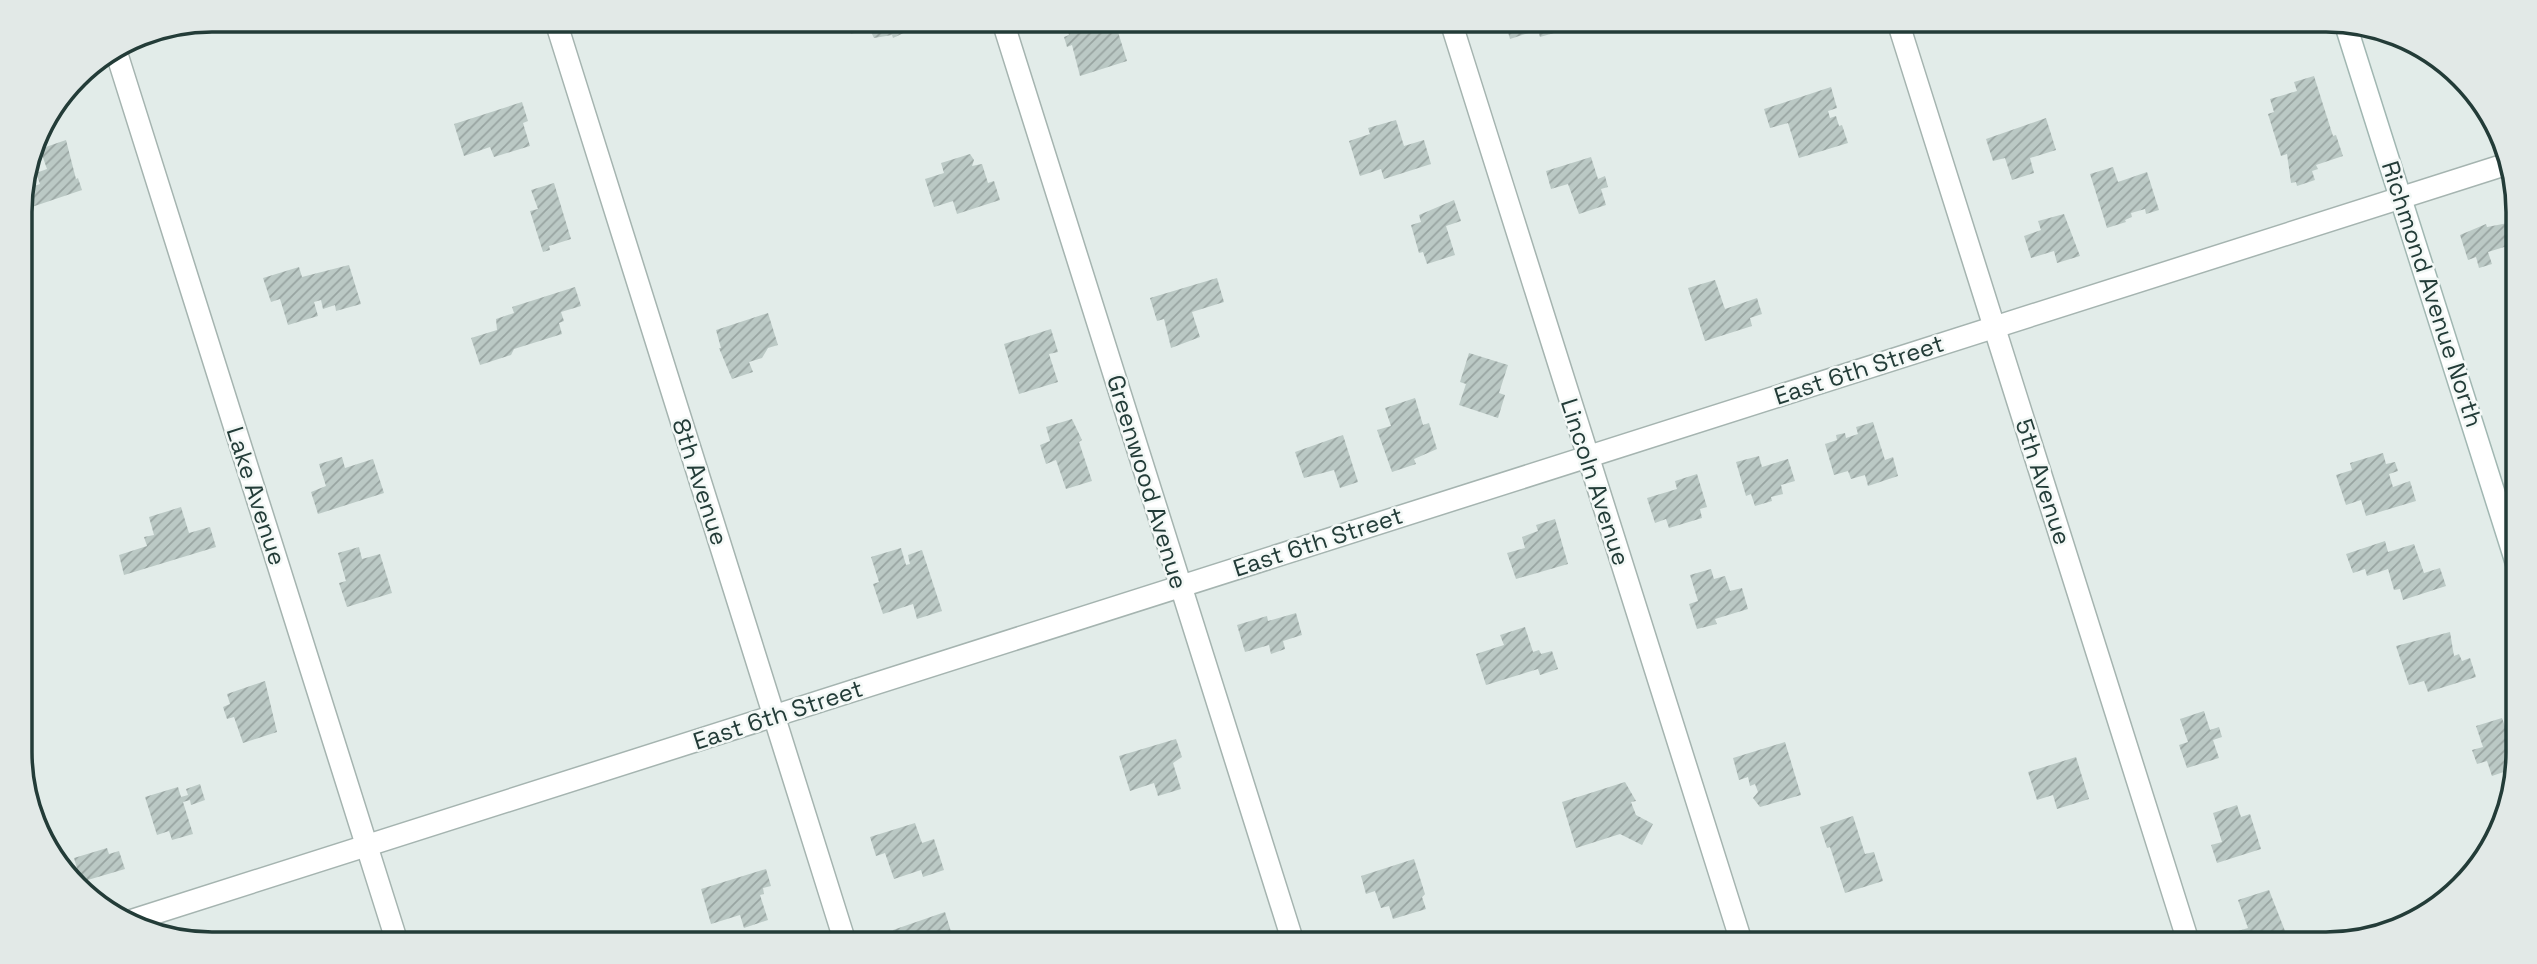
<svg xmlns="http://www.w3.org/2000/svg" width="2537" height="964" font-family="'Space Grotesk',sans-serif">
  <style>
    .building { fill: url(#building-hatch) }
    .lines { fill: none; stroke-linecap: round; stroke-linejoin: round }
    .street-casing { stroke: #a5b4b0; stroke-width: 24 }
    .secondary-casing { stroke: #a1b7b2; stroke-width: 24 }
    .street { stroke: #fff; stroke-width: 21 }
    .secondary { stroke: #fff; stroke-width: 21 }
    .labels { text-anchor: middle; stroke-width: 5; stroke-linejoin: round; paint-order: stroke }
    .street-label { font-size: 24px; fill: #233c38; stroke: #f3f8f6 }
    .rim { fill: none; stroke: #233c38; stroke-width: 3.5 }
  </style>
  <defs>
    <pattern id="building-hatch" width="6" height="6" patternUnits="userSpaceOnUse" patternTransform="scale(1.75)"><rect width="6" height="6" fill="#bbc9c5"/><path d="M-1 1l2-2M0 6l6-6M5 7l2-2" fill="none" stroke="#98a4a1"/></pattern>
  </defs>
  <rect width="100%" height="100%" fill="#e2ece9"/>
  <g class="building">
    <polygon points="847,19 921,19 923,24 893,38 892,35 874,38 869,28 851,34"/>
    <polygon points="1078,19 1114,19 1127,61 1080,76 1072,45 1067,47 1064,37 1069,35 1065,24"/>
    <polygon points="1504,19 1570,19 1570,20 1552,26 1554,33 1540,37 1538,30 1510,39"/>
    <polygon points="2314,76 2333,136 2336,135 2343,156 2316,165 2318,169 2312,171 2315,180 2297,186 2296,182 2291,183 2287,154 2281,156 2268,114 2274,112 2270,99 2297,91 2294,82"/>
    <polygon points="1831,87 1837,108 1828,111 1830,118 1836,116 1839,126 1842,125 1848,143 1799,158 1788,123 1770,128 1764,109"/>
    <polygon points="522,102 528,121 523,123 530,146 494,157 490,147 464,156 454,124"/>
    <polygon points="2046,118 2056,150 2030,158 2034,173 2012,180 2005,158 1993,161 1986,139"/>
    <polygon points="1396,120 1404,146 1424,140 1431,164 1384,179 1381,169 1360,176 1349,141 1370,134 1368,128"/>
    <polygon points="66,140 76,179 78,178 82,190 20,211 24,182 26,189 40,184 36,173 47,169 40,149"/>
    <polygon points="970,154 974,160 972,166 982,164 988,183 994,181 1000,200 957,214 953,201 934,207 925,179 944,173 941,163"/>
    <polygon points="1591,157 1598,179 1605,176 1608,187 1601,189 1606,205 1579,214 1568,184 1551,189 1546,171"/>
    <polygon points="2113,167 2118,182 2147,172 2159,210 2146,214 2145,209 2131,213 2132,217 2125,220 2126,222 2107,228 2090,174"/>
    <polygon points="554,183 571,239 549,246 550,250 543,252 530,211 538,209 531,190"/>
    <polygon points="1454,200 1461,221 1446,226 1455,255 1427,264 1423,252 1419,253 1411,225 1421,222 1419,215"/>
    <polygon points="2064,214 2080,256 2057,263 2054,251 2031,258 2024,236 2041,230 2038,221"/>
    <polygon points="2508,223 2514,244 2488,252 2492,264 2479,268 2476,257 2468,260 2460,235 2486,224 2487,227"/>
    <polygon points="349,265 361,304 336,311 335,305 323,309 321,300 314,302 318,316 288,325 280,299 271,302 263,278 299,267 302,277"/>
    <polygon points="1217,278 1224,302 1192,312 1200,337 1171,348 1164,319 1157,321 1150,298"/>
    <polygon points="1715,280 1725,309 1757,298 1762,314 1750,318 1752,326 1705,341 1688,288"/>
    <polygon points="575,287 581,306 561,312 564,321 559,323 562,334 514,349 511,355 480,365 471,338 497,330 496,319 514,313 512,307"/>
    <polygon points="768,313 778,345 768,348 762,358 749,362 753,372 732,379 719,348 721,348 716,330"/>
    <polygon points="1051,329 1058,352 1049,354 1058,382 1019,394 1004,344"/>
    <polygon points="1469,353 1508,365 1499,393 1505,395 1498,418 1459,405 1466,384 1460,382"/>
    <polygon points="1415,398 1423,425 1429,423 1437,449 1414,459 1416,464 1392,472 1377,430 1391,426 1385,408"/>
    <polygon points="1072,419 1082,440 1079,442 1092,481 1066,489 1056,460 1046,464 1040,445 1050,441 1046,427"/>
    <polygon points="1873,422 1885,460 1893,457 1898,476 1868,486 1865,475 1851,479 1848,471 1834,475 1825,444 1837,440 1836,435 1845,433 1846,438 1858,434 1856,427"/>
    <polygon points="1343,435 1358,482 1340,488 1334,470 1304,478 1295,452"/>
    <polygon points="2383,453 2386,464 2395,462 2398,471 2389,474 2393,487 2410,481 2416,501 2366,516 2361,500 2346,505 2336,475 2352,470 2350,463"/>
    <polygon points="1759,456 1762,467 1788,459 1795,481 1781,485 1783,494 1771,497 1772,501 1755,506 1751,494 1746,496 1736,462"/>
    <polygon points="342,457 345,468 373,459 384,493 318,514 311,492 326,486 319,464"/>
    <polygon points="1697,474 1707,507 1700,509 1702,518 1669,528 1666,519 1655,523 1647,498 1677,489 1675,481"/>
    <polygon points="181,507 189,533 210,527 216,547 124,575 119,555 147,546 144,537 154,535 149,517"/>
    <polygon points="1555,519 1568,564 1516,579 1507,553 1525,548 1522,537 1538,531 1536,525"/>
    <polygon points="2385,541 2388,552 2414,544 2424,573 2440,568 2446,586 2403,600 2400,589 2394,590 2388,569 2367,576 2365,569 2353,573 2346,554"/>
    <polygon points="359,547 362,559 380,554 392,593 347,607 339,583 346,581 338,553"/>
    <polygon points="901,548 906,565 910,564 908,555 922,550 942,611 917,619 913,604 883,614 873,584 879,582 871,557"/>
    <polygon points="1711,569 1714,579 1725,576 1730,591 1742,588 1748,609 1715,619 1717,624 1697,629 1689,604 1698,601 1690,575"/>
    <polygon points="1296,613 1302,635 1283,641 1285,649 1271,654 1269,645 1245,652 1237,625 1267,616 1268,621"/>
    <polygon points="1525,627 1533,652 1539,650 1541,654 1552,651 1558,669 1540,675 1538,669 1486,685 1476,654 1504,645 1500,635"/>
    <polygon points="2450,632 2454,656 2459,654 2462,661 2470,658 2476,677 2428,692 2424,681 2409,685 2396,646"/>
    <polygon points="265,681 277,732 243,743 234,717 227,719 223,707 230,704 227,694"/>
    <polygon points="2204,711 2210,730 2219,727 2222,737 2213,740 2219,758 2187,768 2179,745 2188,742 2180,719"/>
    <polygon points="2502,718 2511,744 2516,742 2518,748 2515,768 2492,776 2487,761 2477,764 2472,750 2483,747 2476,726"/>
    <polygon points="1176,739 1182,757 1173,763 1181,789 1158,796 1154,783 1130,791 1119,756"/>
    <polygon points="1785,742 1801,795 1760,807 1753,798 1758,792 1755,784 1750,786 1748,777 1739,780 1733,758"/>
    <polygon points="2076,757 2089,799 2057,809 2053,795 2037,800 2028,772"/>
    <polygon points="1625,782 1636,801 1631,802 1636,815 1653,824 1642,845 1620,834 1576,848 1562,802"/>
    <polygon points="200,784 205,800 191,805 190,800 183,802 193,834 172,840 169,831 157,835 145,797 178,787 181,797 188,795 186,789"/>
    <polygon points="2237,805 2241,817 2250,814 2261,849 2217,863 2211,845 2222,842 2213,813"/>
    <polygon points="1853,816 1865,854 1874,852 1883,881 1845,893 1830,847 1827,848 1820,827"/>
    <polygon points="915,823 922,843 934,839 944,870 923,877 921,870 894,879 885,853 876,856 870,837"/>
    <polygon points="107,848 109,854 119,851 125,869 81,882 74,858"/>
    <polygon points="1414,859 1425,894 1422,897 1426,909 1393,919 1389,906 1381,908 1375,891 1366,894 1361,876"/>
    <polygon points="766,869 771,886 763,888 764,894 760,895 768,920 744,928 740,915 711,924 701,889"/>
    <polygon points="2269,890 2289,941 2278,944 2242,944 2238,931 2248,928 2238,900"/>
    <polygon points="945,912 952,935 960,932 964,945 897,945 893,930"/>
  </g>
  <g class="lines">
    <defs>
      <g id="street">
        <polyline points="555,19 846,945"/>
        <polyline points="1002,19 1294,945"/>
        <polyline points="1450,19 1742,944"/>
        <polyline points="1897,19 2189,944"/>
        <polyline points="115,48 398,945"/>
        <polyline points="130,921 2507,164"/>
      </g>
      <polyline id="secondary" points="2345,23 2517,565"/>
    </defs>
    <use href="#street" class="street-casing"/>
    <use href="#secondary" class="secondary-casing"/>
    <use href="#street" class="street"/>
    <use href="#secondary" class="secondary"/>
  </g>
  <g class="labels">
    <g class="street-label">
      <text transform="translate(2432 294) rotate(72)" y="8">Richmond Avenue North</text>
      <text transform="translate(1859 370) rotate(-18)" y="8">East 6th Street</text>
      <text transform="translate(700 482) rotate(72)" y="8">8th Avenue</text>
      <text transform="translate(1147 482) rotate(73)" y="8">Greenwood Avenue</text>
      <text transform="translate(1595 482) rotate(72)" y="8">Lincoln Avenue</text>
      <text transform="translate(2043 482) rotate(72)" y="8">5th Avenue</text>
      <text transform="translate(256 496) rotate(72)" y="8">Lake Avenue</text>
      <text transform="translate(1318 542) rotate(-18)" y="8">East 6th Street</text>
      <text transform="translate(778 715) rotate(-18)" y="8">East 6th Street</text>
    </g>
  </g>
  <path d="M0 0H2537V964H0ZM212 32H2326A180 180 0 0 1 2506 212V752A180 180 0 0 1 2326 932H212A180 180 0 0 1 32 752V212A180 180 0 0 1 212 32Z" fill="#e2e9e7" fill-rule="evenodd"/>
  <path class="rim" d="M212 32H2326A180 180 0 0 1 2506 212V752A180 180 0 0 1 2326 932H212A180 180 0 0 1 32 752V212A180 180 0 0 1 212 32Z"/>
</svg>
